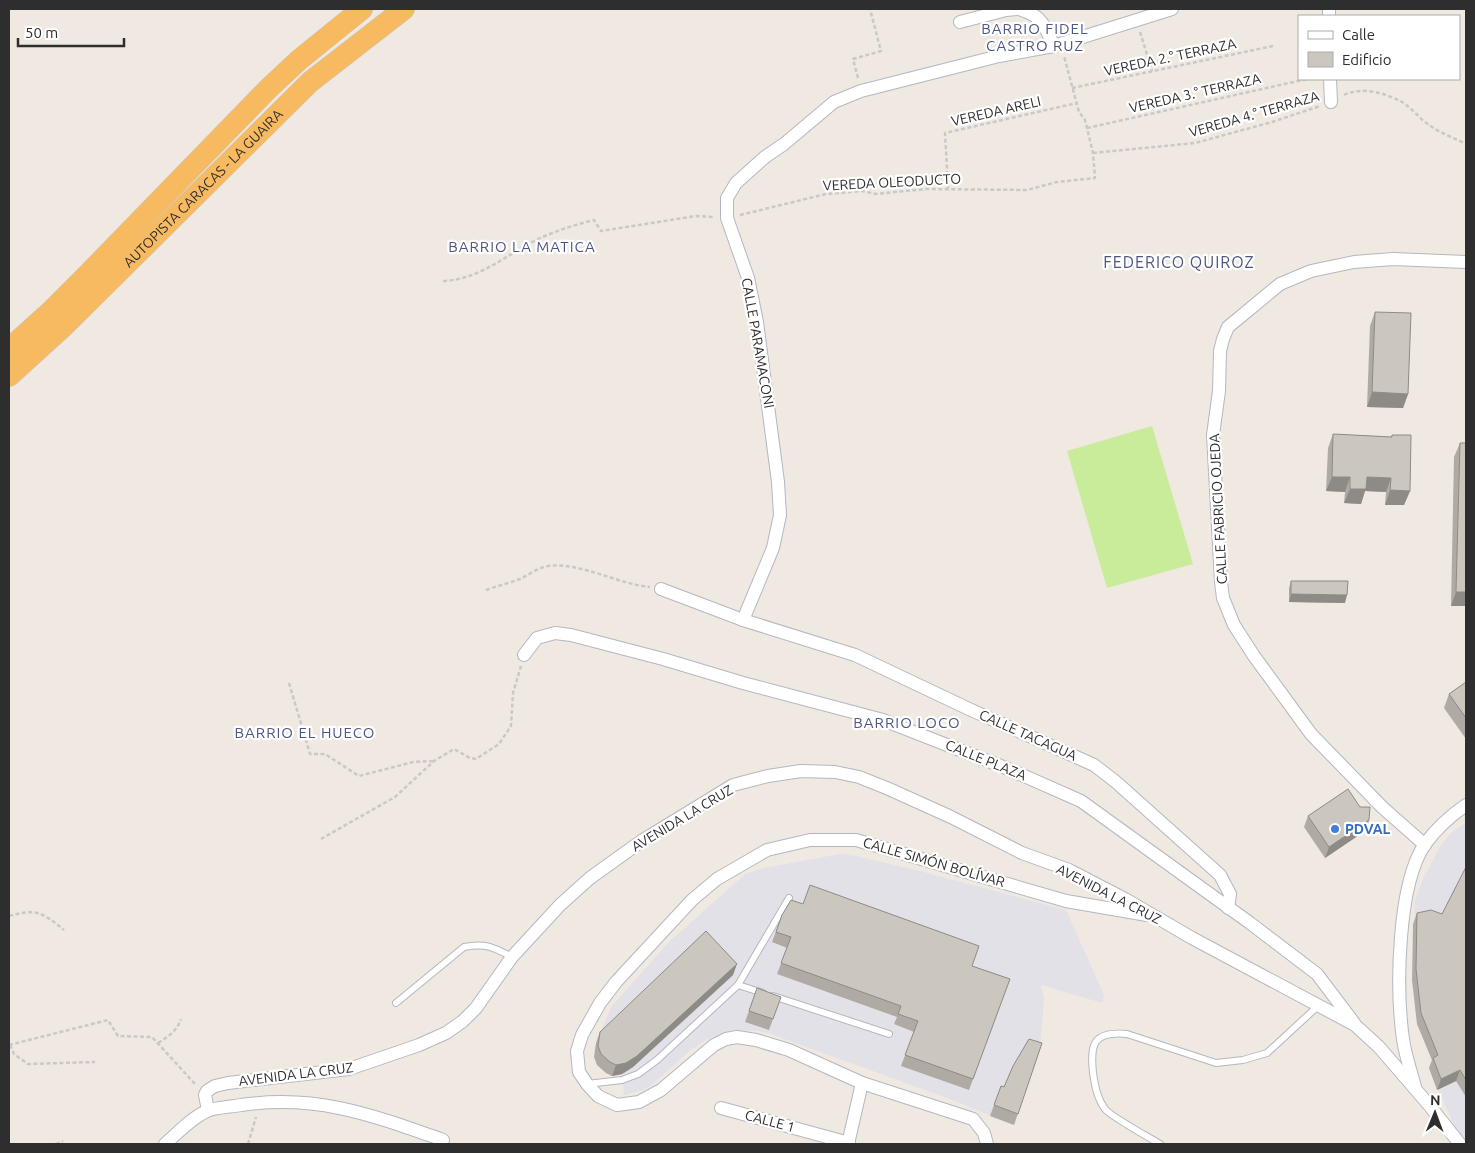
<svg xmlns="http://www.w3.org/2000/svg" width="1475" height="1153" font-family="Ubuntu,sans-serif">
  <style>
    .industrial { fill: #e3e1e8 }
    .pitch { fill: #c9ec9a }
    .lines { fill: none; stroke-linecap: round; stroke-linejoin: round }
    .service-casing { stroke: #b4b7c1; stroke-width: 8 }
    .minor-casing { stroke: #b4b7c1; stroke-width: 14 }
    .trunk-casing { stroke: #c9c9c9; stroke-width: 22 }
    .path { stroke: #c9c9c9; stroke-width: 2.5; stroke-dasharray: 4 2.5; stroke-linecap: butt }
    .service { stroke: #fff; stroke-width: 6 }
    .minor { stroke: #fff; stroke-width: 12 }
    .trunk { stroke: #f8ba60; stroke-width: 21 }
    .wall { fill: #afaba4 }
    .shaded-wall { fill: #8e8b86 }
    .building { fill: #cbc7bf; stroke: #8e8b86 }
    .shop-dot { fill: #3f7fe0; stroke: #fff; stroke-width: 2 }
    .labels { text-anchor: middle; stroke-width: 4.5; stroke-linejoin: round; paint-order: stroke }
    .street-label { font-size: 14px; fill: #2e2e2e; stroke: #fff }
    .shop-label { font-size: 14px; font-weight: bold; fill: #366cbe; stroke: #fff; text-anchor: start }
    .neighbourhood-label { font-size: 15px; letter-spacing: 1px; fill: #4d5680; stroke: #fff }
    .quarter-label { font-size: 16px; letter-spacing: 1px; fill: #4d5680; stroke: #fff }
  </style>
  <rect width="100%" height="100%" fill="#efe9e1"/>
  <g class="industrial">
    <polygon points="1466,822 1466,1142 1455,1127 1429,1069 1434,1066 1417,1024 1412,980 1415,900 1423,879 1440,847 1450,834"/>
    <polygon points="840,854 856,856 920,871 1066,910 1104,995 1102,1003 1041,985 1044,998 1043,1014 1040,1049 1014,1125 947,1098 768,1033 758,1031 731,1030 707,1039 687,1053 652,1085 643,1090 624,1095 622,1075 612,1076 606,1073 597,1065 594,1049 598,1037 612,1006 668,943 745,874 764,868"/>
  </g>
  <polygon class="pitch" points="1152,426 1193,564 1107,588 1067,451"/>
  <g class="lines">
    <defs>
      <g id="service">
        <polyline points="738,985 763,993"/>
        <polyline points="773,996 889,1034"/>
        <path d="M396,1003L464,947C486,943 493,947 512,957"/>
        <polyline points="587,1084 622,1080 638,1074 657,1060 738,985 789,898"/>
        <path d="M1160,1144C1150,1138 1110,1116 1105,1109C1097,1098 1095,1086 1093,1073C1090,1044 1093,1031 1127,1034L1216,1063L1243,1060L1267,1053L1318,1006"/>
      </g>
      <g id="minor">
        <path d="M1019,9C1044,17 1043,24 1054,46"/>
        <polyline points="1329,16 1329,9"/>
        <polyline points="960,22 1006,10 1018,9"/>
        <polyline points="1330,79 1331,102"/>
        <polyline points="661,589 743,620 855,655 969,709 1094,765 1116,782 1220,875 1230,894 1228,908"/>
        <polyline points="743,620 773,548 780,515 778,482 757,322 748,278 727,218 727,198 736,183 765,157 784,144 834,102 861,91 999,56 1054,46 1172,9"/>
        <polyline points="524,655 537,638 555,633 571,635 663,659 743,683 883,720 1006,768 1081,801 1250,923 1317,974 1354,1023"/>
        <polyline points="1425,845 1382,807 1311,734 1254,656 1234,625 1223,598 1221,582 1213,435 1219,391 1220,351 1223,339 1228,327 1280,284 1311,271 1354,262 1393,259 1466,262"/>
        <path d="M1415,1087C1411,1071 1405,1055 1403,1039C1396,990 1397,885 1425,844C1436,829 1450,816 1466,805"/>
        <polyline points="721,1108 849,1143"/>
        <polyline points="208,1110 205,1095 207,1091 215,1086 228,1083 349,1069 419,1045 446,1033 463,1021 476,1008 512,957 560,905 590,878 643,840 733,785 768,776 801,771 835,772 859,777 889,789 951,817 1022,853 1069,870 1125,899 1192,938 1355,1025 1379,1047 1429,1105 1460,1144"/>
        <path d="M165,1144C178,1133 191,1118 207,1111C217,1107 231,1107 241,1105C318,1094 372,1115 443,1140"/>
        <polyline points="848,1144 862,1083"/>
        <polyline points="987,1144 984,1133 973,1119 862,1083 789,1050 756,1040 737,1037 726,1039 714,1045 661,1090 639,1102 617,1105 598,1096 587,1084 579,1072 577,1051 582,1035 600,1003 616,982 692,900 717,879 767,850 810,840 856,840 1066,901 1147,915"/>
      </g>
      <g id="trunk">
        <polyline points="9,349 50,312 90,272 269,88 299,60 362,9"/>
        <path id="s1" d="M9,376L64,326L310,82L404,9"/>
      </g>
    </defs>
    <use href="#service" class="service-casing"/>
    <use href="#minor" class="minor-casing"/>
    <use href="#trunk" class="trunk-casing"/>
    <g class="path">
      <polyline points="1140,32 1152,71"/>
      <polyline points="858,78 853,59 881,51 870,9"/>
      <polyline points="1072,88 1273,46"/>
      <path d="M1344,95C1362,86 1385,93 1402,102C1412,108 1419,118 1429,125C1440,133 1454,138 1466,144"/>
      <polyline points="1087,128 1307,79"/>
      <polyline points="1093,153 1195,143 1272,122 1320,106"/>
      <polyline points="948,188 945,133 1077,103"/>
      <polyline points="740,215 826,194 862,191 876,194 925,189 1027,190 1057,182 1095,178 1093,153 1085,120 1079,112 1064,56"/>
      <path d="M443,281C481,279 504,256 536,240C555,231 574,225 594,220L601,231L696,216L714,217"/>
      <path d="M486,590C497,586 509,583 520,579C529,575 537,568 548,566C581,562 617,584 650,587"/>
      <polyline points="289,683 310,754 325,754 359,776 413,762 433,761"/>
      <polyline points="321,839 395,797 434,761 454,749 470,758 476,759 499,744 511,726 513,693 521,666"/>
      <path d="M9,916C37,908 43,913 64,930"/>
      <path d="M158,1043C169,1036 177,1031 181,1019"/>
      <polyline points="9,1045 108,1020 118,1036 152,1037 195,1084"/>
      <polyline points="10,1045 14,1054 28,1064 95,1062"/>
      <polyline points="56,1144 63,1141"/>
      <polyline points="248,1144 256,1117"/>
    </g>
    <use href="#service" class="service"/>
    <use href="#minor" class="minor"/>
    <use href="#trunk" class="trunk"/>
  </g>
  <g class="wall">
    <polygon points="1375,312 1408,394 1403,408 1367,407 1370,326"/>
    <polygon points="1333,434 1391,437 1392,435 1410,491 1404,505 1385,505 1386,492 1365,491 1361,504 1344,503 1345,492 1326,491 1328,448"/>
    <polygon points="1460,443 1466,443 1466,606 1451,606 1454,457"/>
    <polygon points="1291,581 1345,603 1289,602 1289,588"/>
    <polygon points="1466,682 1466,739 1444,708 1449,694"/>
    <polygon points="1308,816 1369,820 1365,831 1325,858 1304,827"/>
    <polygon points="1466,867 1466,1097 1456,1081 1437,1090 1429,1068 1432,1060 1417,1024 1412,980 1413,924 1417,913 1442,914"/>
    <polygon points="782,915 972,966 1010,979 969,1090 901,1066 914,1032 894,1024 897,1017 777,974 787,948 772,942"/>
    <polygon points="733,975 633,1067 622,1074 612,1076 606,1073 597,1065 594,1057 596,1043 600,1032"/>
    <polygon points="757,988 781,997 769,1030 745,1022"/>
    <polygon points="1042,1043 1014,1125 990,1116 1001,1086 1004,1087"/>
  </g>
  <g class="shaded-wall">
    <polygon points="1372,392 1408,394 1403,408 1367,407"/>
    <polygon points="1332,477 1350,477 1345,492 1326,491"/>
    <polygon points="1367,477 1391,478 1386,492 1365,491 1361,504 1344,503 1350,489"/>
    <polygon points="1390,490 1410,491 1404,505 1385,505"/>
    <polygon points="1456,592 1466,592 1466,606 1451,606"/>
    <polygon points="1291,594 1347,595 1345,603 1289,602"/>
    <polygon points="1369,820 1365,831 1325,858 1329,847"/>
    <polygon points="737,964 733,975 633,1067 622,1074 612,1076 616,1065"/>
    <polygon points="1460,1070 1456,1081 1437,1090 1441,1079"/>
  </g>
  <g class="building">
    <polygon points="1375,312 1411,313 1408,394 1372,392"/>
    <polygon points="1333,434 1392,437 1392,435 1411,435 1410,491 1390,490 1391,478 1367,477 1366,489 1350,489 1350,477 1332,477"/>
    <polygon points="1460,443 1466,443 1466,592 1456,592"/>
    <polygon points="1291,581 1348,581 1347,595 1291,594"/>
    <polygon points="1466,682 1466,718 1449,694"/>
    <polygon points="1348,789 1360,807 1370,807 1369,820 1329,847 1308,816"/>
    <polygon points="1466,867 1466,1080 1460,1070 1441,1079 1433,1058 1438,1055 1421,1013 1416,969 1417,913 1431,910 1442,914"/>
    <polygon points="810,885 979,946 972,966 1010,979 973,1079 905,1055 918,1021 898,1014 901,1006 781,963 791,937 776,932 782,915 791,900 803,904"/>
    <polygon points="706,931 737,964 637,1056 626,1063 616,1065 610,1062 601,1054 598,1046 600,1032"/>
    <polygon points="757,988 781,997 773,1019 749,1011"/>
    <polygon points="1029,1039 1042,1043 1018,1114 994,1105 1001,1086 1004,1087 1013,1066"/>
  </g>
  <circle class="shop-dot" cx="1335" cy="829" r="5"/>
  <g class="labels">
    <g class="street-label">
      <text transform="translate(1170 57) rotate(-12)" y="5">VEREDA 2.° TERRAZA</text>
      <text transform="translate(1195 93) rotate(-13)" y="5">VEREDA 3.° TERRAZA</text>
      <text transform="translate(996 111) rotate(-13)" y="5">VEREDA ARELI</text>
      <text transform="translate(1254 114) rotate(-16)" y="5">VEREDA 4.° TERRAZA</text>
      <text transform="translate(892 182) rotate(-3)" y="5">VEREDA OLEODUCTO</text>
      <text dy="5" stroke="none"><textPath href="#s1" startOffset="270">AUTOPISTA CARACAS - LA GUAIRA</textPath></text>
      <text transform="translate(758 343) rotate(80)" y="5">CALLE PARAMACONI</text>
      <text transform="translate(1218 509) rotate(-93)" y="5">CALLE FABRICIO OJEDA</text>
      <text transform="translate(1028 735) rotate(24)" y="5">CALLE TACAGUA</text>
      <text transform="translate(986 760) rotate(22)" y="5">CALLE PLAZA</text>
      <text transform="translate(682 818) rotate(-31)" y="5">AVENIDA LA CRUZ</text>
      <text transform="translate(934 862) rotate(16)" y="5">CALLE SIMÓN BOLÍVAR</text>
      <text transform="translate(1109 894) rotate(27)" y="5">AVENIDA LA CRUZ</text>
      <text transform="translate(296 1074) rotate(-7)" y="5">AVENIDA LA CRUZ</text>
      <text transform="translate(770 1121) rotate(15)" y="5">CALLE 1</text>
    </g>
    <g class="shop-label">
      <text x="1345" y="834">PDVAL</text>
    </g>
    <g class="neighbourhood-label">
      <text x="1035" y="34">BARRIO FIDEL<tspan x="1035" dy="17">CASTRO RUZ</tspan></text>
      <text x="522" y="252">BARRIO LA MATICA</text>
      <text x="907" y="728">BARRIO LOCO</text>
      <text x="305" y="738">BARRIO EL HUECO</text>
    </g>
    <g class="quarter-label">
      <text x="1179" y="268">FEDERICO QUIROZ</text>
    </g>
  </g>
  <rect width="1475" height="1153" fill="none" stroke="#2e2e2e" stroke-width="20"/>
  <rect x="1298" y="15" width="162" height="65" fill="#ffffff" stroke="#ababab"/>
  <rect x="1308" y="31" width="25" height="8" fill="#ffffff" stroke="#ababab"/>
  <text x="1342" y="40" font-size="15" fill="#2e2e2e">Calle</text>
  <rect x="1308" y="52" width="25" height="15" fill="#cbc7bf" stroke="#ababab"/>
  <text x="1342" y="65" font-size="15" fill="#2e2e2e">Edificio</text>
  <g transform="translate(1435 1113) rotate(1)" stroke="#ffffff" stroke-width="4" paint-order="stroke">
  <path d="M0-4L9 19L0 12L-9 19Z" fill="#2e2e2e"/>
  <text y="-8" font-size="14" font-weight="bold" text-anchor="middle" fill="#2e2e2e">N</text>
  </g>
  <path d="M18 38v8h106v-8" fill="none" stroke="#2e2e2e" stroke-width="2.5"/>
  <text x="25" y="38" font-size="15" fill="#2e2e2e" stroke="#ffffff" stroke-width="4" paint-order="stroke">50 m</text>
</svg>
